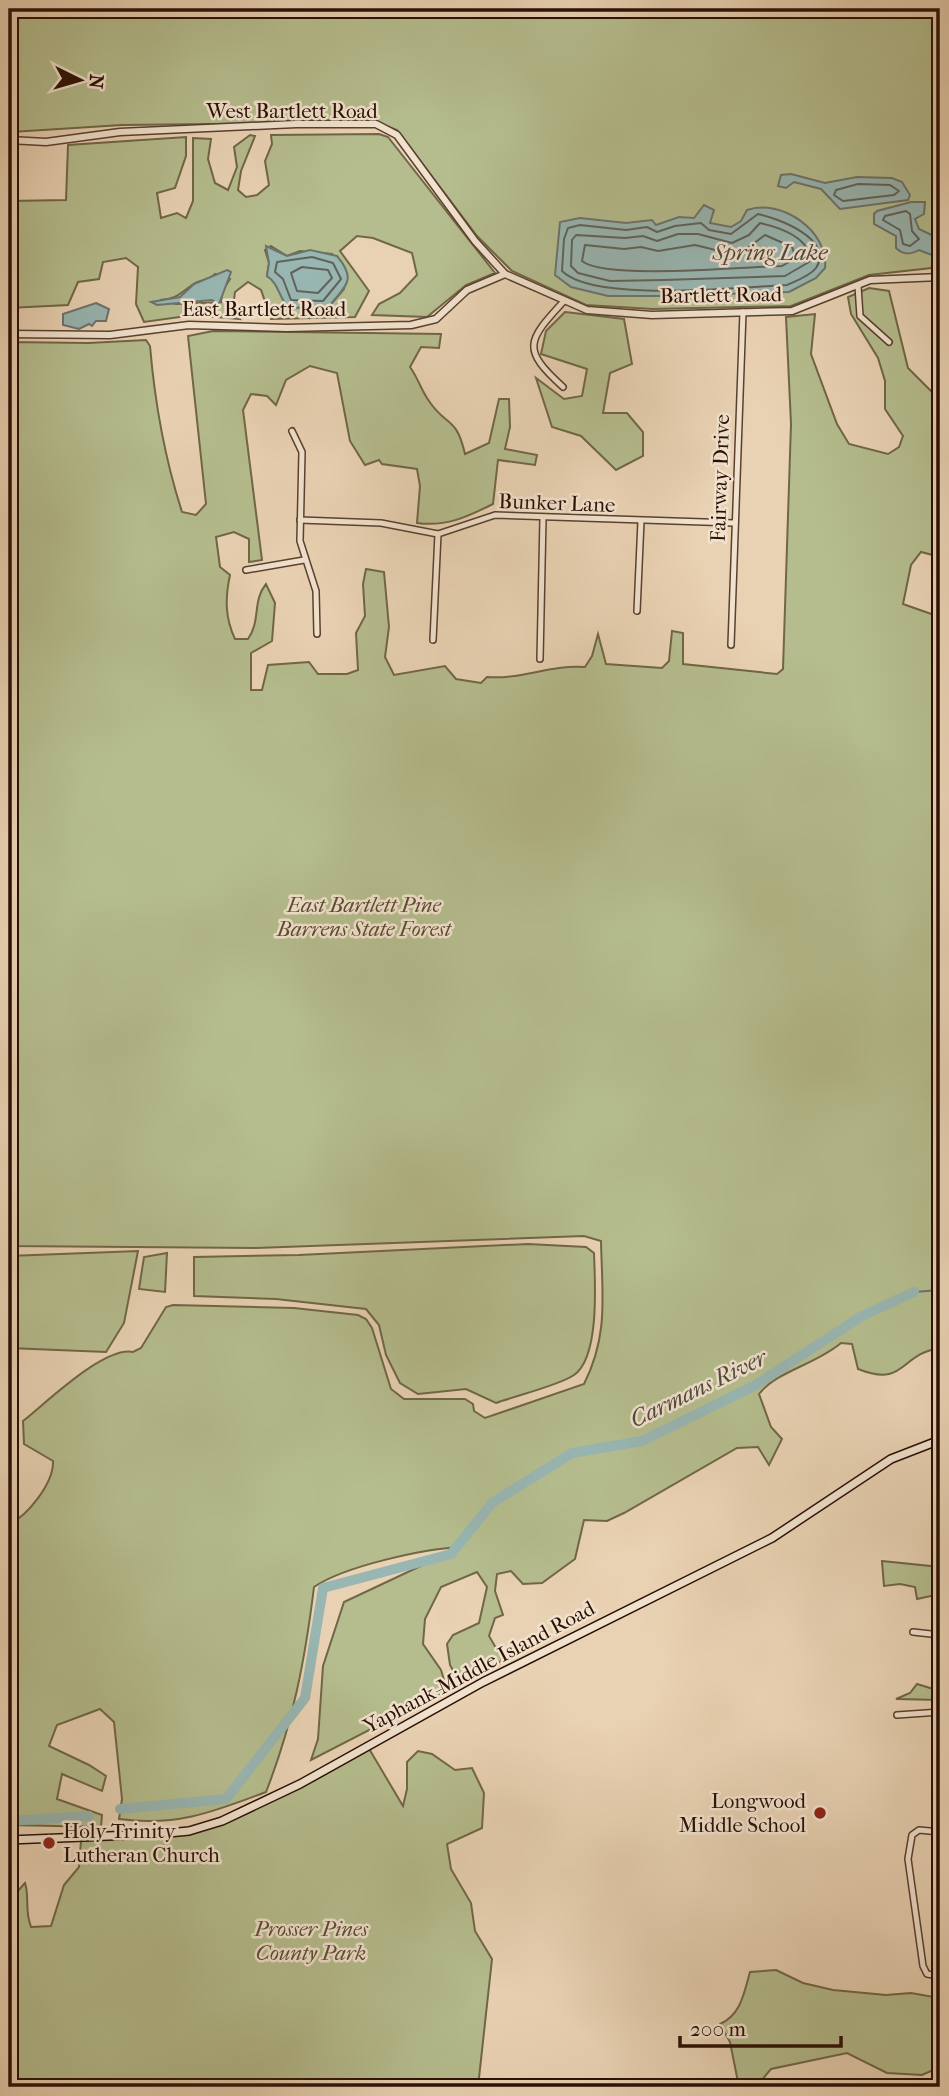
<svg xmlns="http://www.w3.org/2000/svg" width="949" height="2096" font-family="'IM FELL French Canon',serif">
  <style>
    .green { fill: #b5bd8e; stroke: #706648; stroke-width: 2; fill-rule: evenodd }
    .water { fill: #98b6b2; stroke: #6c736c; stroke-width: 2 }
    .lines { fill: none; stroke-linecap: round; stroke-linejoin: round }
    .shore { stroke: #61625a; stroke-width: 2 }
    .stream { stroke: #6c736c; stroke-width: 2 }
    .river { stroke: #98b6b2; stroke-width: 10 }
    .minor-casing { stroke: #5a402f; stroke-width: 8 }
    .tertiary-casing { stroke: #5a402f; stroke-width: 9 }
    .secondary-casing { stroke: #2a0f03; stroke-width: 10 }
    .minor { stroke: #f1e2ce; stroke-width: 5 }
    .tertiary { stroke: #f1e2ce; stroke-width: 6 }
    .secondary { stroke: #f1e2ce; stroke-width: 7 }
    .poi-dot { fill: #8f2418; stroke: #f1e2ce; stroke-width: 2.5 }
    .labels { text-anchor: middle; stroke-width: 5; stroke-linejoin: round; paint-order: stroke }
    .street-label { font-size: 21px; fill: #2a0f03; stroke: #f1e2ce }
    .park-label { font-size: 21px; font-style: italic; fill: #5b4c34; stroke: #f1e2ce }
    .poi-label { font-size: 21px; fill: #2a0f03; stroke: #f1e2ce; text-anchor: end }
    .water-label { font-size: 23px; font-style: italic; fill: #504940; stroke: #f1e2ce }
  </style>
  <rect width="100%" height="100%" fill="#e9d2b3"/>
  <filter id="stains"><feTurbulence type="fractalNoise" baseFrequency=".00286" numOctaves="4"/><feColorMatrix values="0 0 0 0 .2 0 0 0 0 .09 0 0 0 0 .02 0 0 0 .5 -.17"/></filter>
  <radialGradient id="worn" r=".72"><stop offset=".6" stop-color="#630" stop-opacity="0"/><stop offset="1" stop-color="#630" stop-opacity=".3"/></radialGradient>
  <g class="green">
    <polygon points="18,9 940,9 940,267 869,275 791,306 653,309 586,305 512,271 477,236 397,130 376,122 122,125 12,132"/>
    <path d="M379,134L388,137L495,273L466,285L427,317L372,315L379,304L400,293L417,275L412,253L373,238L357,236L340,251L369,291L355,317L271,319L261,290L248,282L235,292L233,307L240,319L194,315L144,322L136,304L138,267L126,258L103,262L99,279L78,282L68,305L9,308V201L66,200L68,145L186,137V156L175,188L157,193L161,218L177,213L186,218L193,201V138L211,139L208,159L215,183L228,190L237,167L234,147L250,135L255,136L241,171L238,190L246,197L257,195L269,185L265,161L272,144L271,135ZM271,246L287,256L300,251L332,254L344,289L327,309L288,307L277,283L267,276L269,263L265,250ZM215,274L230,279L221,293L222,302L176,304L160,300C178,299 181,292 195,283C202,279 208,281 215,274Z"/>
    <path d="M869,288L889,291L908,368L940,400V557L921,552L911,565L903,604L940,617V1348C899,1354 906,1388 858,1369L852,1344L841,1343C815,1365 777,1371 759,1394L771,1427L782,1439L769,1465L758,1447L737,1448L624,1513L607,1521L584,1520L575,1559L542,1583L523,1584L511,1571L497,1574L495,1591L503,1615L495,1618L489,1636L503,1660L460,1684L450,1665L447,1644L453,1635L479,1623L487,1587L477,1572L441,1587L425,1619L423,1644L441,1670L447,1690L311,1760L318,1739L323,1666L344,1602L461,1547C423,1549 345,1566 314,1587C305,1660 293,1723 266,1792C213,1812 176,1827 119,1819L122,1799L114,1722L100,1709L57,1725L49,1746L89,1765L106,1776L102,1791L62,1774L57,1799L102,1815L101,1827L9,1825V1524C28,1516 54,1482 53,1461L24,1444L23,1421C46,1403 104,1346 133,1352L141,1348L166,1307L173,1305L294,1308L358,1315L366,1319L372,1328L391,1389L404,1399H465L473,1404L474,1411L485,1418L584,1384C609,1335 602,1294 601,1241L584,1236L256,1248L9,1246V342L88,343L146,340L150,346C155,405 164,456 182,512L196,515L206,504L188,336L213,331L441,334L439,348L421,347L410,367C418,378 421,390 429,401C446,427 456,415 465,454L489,443L499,399H509L510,427L505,449L537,455L535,465L498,460L493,504C467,517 446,527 417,523L420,486L417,469L382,464L379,460L365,465L350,441L337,373L310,366L286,380L276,405L267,396L251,394L243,410L262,560L249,562V539L234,532L216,537L220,567L230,575C225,598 225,618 235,639H248C261,621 252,601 266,584L275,603L272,641L251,653V690H262L268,665L309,662L318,674H347L358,670L356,633L365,616L363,584L366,569L384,572L389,627L385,657L394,675L445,666L456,679L481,683L487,677C521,680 552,664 585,667L592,656L598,634L606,664L662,668L669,661L672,631L683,633V664L777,674L783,669L791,424L786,317L815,314L811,354L837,424L849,444L888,454L899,447L903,436L885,409V381L878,358L851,314L848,297Z"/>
    <polygon points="565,312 624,319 632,364 610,373 603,413 627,413 643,432 643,456 616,470 581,436 552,427 536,378 564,399 582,396 587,369 541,354 546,331"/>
    <path d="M528,1244L586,1247L594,1253C595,1282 600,1357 574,1375C560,1385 515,1396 496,1403L466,1389L418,1394L400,1383L386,1355L379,1325L366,1309L276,1299L194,1296V1257L299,1255Z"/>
    <polygon points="138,1251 124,1323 106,1352 9,1348 9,1256"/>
    <polygon points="167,1253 165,1292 139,1289 144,1257"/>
    <polygon points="882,1561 940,1567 940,1594 917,1599 915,1587 900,1584 884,1586"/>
    <polygon points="917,1684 940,1691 940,1700 896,1699 910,1693"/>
    <path d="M368,1747L403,1806L407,1789V1762L418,1751L432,1754L455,1770L472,1768L484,1793L482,1828L447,1844L451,1869L471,1903L475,1931L492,1959L478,2087L226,2085L225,2087H9V1901L25,1883C30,1899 24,1908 31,1927L51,1926L64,1885L79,1867L81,1841L189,1831L230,1818Z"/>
    <path d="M776,1970L803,1983L833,1990L886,1995L911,1993L940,1998V2067L922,2075L887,2073L847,2053L771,2069L756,2087H739L730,2042L720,2024C741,2015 744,1993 750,1972Z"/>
  </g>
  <g class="water">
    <polygon points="791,174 825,183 857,177 892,178 902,182 910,195 908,200 840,209 821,189 794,182 786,188 778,186 781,175"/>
    <path d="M911,202H925L924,214L915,219L919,229L940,239V258L919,250C910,255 903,255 896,248V236L874,224V214L877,211Z"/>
    <path d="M704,205L714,210L710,223L731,227L741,221L747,210C781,198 829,231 825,268L816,278L789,292L664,296H608L571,287L555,275L560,222L580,218L626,223L652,220L656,225L679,217L694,218Z"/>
    <path d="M266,246L287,256L310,250L337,256C359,282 343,287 327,309L288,307C278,296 279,284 267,276L269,263Z"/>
    <polygon points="227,270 231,272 219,304 212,300 157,305 151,302 180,297 194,284"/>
    <polygon points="96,303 109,309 106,321 96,321 92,326 89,324 79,329 63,325 63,314"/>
  </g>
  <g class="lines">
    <g class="shore">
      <polygon points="858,184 890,185 899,191 894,195 843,201 834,195 836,190"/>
      <polygon points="906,211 910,214 912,231 919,239 910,246 903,244 900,230 883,220 885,216"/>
      <path d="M758,214C777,218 835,239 816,268C810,276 796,281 787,285C739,287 594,303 562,271L564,239L568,228L580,225L626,230L647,227L657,232L675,226L701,223L709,230L731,234Z"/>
      <path d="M760,223C778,227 813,238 809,262L785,276L664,280L610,281L578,273L571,266L572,240L576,235L625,238L643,236L657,241L678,234H698L732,243L749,235Z"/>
      <path d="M765,235L792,247L796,258L782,266C745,267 605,280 582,261L585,245L624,249L641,247L658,251L695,245L732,254L745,250Z"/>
      <polygon points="312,257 333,263 341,279 323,301 291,300 283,279 275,272 277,262"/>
      <polygon points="302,267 328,270 332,278 318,293 297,291 291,273"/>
    </g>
    <polyline class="stream" points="914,1292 940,1290"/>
    <g class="river">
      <polyline points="120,1809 226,1799 305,1698 323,1588 451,1554 492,1503 572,1453 642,1441 754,1386 862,1316 914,1292"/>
      <polyline points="9,1821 89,1816"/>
    </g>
    <defs>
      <g id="minor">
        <polyline points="858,286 860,316 889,342"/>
        <path d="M563,387C521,349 527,341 564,301"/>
        <polyline points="292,431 302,452 300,541 316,591 317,634"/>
        <polyline points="300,520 381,523 438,534 495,515 734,523"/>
        <polyline points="246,570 304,560"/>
        <polyline points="637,611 641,521"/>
        <polyline points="433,640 438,534"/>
        <polyline points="731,645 743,312"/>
        <polyline points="540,659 543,518"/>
        <polyline points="913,1632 940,1635"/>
        <polyline points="897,1715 940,1712"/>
        <polyline points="940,1832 919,1830 912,1835 908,1859 923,1966 927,1974 940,1976"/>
      </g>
      <g id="tertiary">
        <polyline points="9,140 46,142 120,132 296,124 376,124 397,135 475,241 505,274 587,310 652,315 792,311 870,280 940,277"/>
        <polyline points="9,334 110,335 189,325 287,328 411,325 436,319 467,290 505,274"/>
      </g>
      <polyline id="secondary" points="9,1840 158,1834 189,1831 222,1821 300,1784 483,1682 772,1538 891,1459 940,1440"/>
    </defs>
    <use href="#minor" class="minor-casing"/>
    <use href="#tertiary" class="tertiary-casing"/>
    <use href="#secondary" class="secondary-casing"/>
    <use href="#minor" class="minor"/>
    <use href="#tertiary" class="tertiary"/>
    <use href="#secondary" class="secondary"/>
  </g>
  <g class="poi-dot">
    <circle cx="820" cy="1813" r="7"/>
    <circle cx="49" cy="1843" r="7"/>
  </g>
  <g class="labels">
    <g class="street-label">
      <text x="292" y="118">West Bartlett Road</text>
      <text transform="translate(721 295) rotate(-1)" y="7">Bartlett Road</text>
      <text x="264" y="316">East Bartlett Road</text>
      <text transform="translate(720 478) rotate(-88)" y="7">Fairway Drive</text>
      <text transform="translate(557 503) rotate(2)" y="7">Bunker Lane</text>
      <text transform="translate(479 1667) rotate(-28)" y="7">Yaphank-Middle Island Road</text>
    </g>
    <g class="park-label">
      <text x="364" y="912">East Bartlett Pine<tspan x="364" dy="24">Barrens State Forest</tspan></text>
      <text x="311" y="1936">Prosser Pines<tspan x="311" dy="24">County Park</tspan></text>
    </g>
    <g class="poi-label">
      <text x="806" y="1808">Longwood<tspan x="806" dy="24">Middle School</tspan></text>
      <text x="63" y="1838" text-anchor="start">Holy Trinity<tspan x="63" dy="24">Lutheran Church</tspan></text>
    </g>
    <g class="water-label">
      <text x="770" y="260">Spring Lake</text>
      <text transform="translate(698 1388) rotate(-26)" y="8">Carmans River</text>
    </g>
  </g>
  <rect width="949" height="2096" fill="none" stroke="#e9d2b3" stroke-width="35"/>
  <rect x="10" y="10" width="928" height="2075" fill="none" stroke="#2a0f03" stroke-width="3.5"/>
  <rect x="18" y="18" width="914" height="2061" fill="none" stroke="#2a0f03" stroke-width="2"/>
  <g transform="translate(80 80) rotate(95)" stroke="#f1e2ce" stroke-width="5" paint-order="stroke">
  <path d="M0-5L12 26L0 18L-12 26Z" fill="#2a0f03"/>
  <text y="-10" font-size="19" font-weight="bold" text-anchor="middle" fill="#2a0f03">N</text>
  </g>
  <path d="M680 2036v10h161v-10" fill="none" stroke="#2a0f03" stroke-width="3.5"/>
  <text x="690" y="2036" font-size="21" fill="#2a0f03" stroke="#f1e2ce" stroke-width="5" paint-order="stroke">200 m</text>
  <rect width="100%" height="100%" filter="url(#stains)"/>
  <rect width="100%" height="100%" fill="url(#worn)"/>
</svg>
